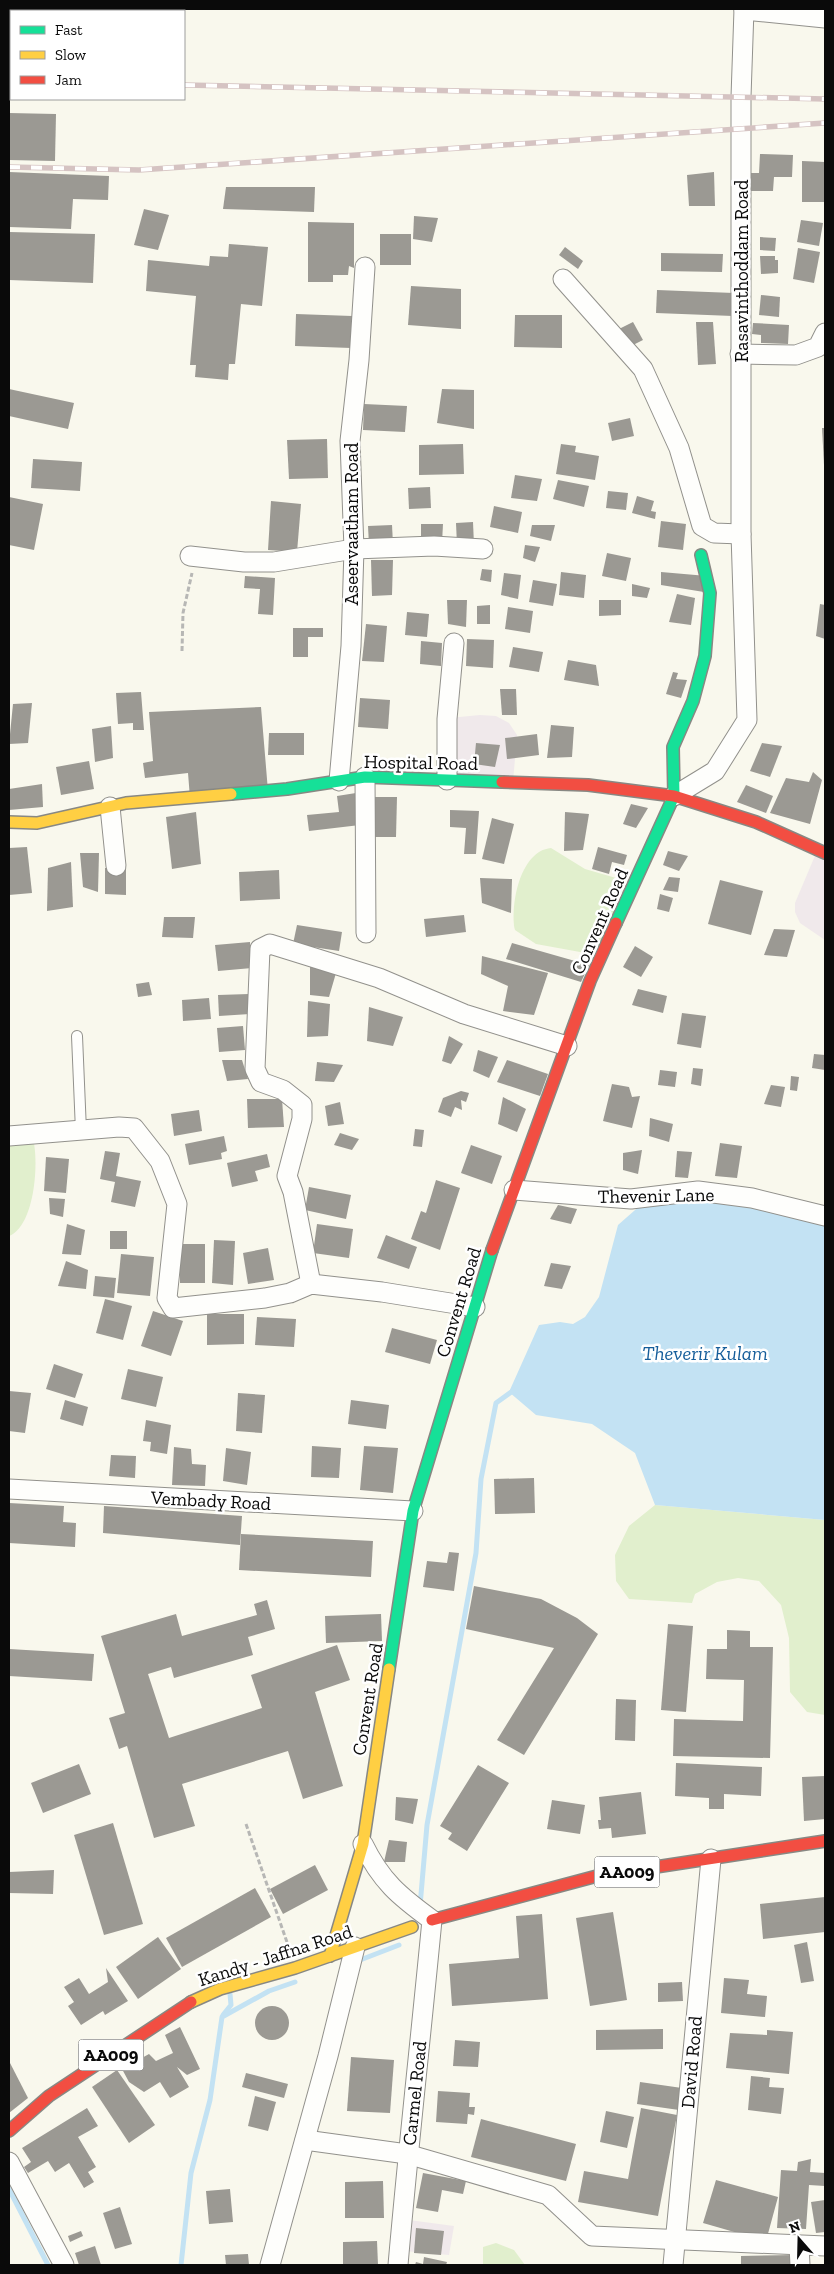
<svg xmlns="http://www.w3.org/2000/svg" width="834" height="2274" font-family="'Zilla Slab',serif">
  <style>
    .industrial { fill: #f0e9eb }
    .green { fill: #e1efcd }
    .water { fill: #c3e2f3 }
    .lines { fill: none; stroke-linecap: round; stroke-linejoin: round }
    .stream { stroke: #c3e2f3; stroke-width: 5 }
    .building { fill: #9b9993 }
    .lane-casing { stroke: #92918c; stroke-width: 12 }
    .street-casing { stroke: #92918c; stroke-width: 21 }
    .fast-casing { stroke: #888883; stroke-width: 14 }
    .slow-casing { stroke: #888883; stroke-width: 14 }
    .jam-casing { stroke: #888883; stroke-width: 14 }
    .path { stroke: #b7b7b5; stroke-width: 3; stroke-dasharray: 5 2.5; stroke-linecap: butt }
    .lane { stroke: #fefefc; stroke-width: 10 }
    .street { stroke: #fefefc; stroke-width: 19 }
    .fast { stroke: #16e098; stroke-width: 11 }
    .slow { stroke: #ffcf43; stroke-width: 11 }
    .jam { stroke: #f24e42; stroke-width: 11 }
    .rail-casing { stroke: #d5c3c2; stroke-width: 5.5 }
    .rail { stroke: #fff; stroke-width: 4; stroke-dasharray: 11; stroke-linecap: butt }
    .labels { text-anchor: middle; stroke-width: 5; stroke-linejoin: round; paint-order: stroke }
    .shield { fill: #fff; stroke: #545454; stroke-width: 1 }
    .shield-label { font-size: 18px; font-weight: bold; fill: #0a0a0a }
    .street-label { font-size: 19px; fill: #0a0a0a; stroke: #fff }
    .water-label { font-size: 20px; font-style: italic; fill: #155d9a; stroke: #fff }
  </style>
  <rect width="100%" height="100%" fill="#f9f8ed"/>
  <g class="industrial">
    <polygon points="480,715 496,716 509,723 517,735 513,782 447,780 449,718"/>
    <polygon points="817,851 825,853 825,940 800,923 795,912 795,903"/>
    <polygon points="409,2220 454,2226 449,2255 404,2251"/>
  </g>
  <g class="green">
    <path d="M551,848L585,869L623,880L602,956L536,944L515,930C510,905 520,851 551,848Z"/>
    <path d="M32,1135C40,1159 35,1226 9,1236V1136Z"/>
    <polygon points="655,1505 825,1520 825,1715 807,1712 790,1692 789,1638 781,1605 759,1581 738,1578 717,1582 695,1594 692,1603 629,1599 616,1581 615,1555 629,1526"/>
    <polygon points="496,2243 514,2250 525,2265 483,2265 483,2247"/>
  </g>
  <polygon class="water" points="718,1198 825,1223 825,1520 655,1505 635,1453 592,1424 536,1415 509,1392 539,1325 560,1322 573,1324 585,1317 599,1297 618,1225 643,1203"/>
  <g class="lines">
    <g class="stream">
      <polyline points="420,1906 427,1825 476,1553 481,1479 496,1403 514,1390"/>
      <polyline points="355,1962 399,1945"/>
      <polyline points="223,2015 231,2005 230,1994"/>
      <polyline points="9,2189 48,2265"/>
      <polyline points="181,2265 191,2173 210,2100 222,2017 269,1991 295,1982"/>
    </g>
  </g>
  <g class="building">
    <polygon points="9,113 56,114 55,161 9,160"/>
    <polygon points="760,154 793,155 792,177 774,177 773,191 750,191 750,173 759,173"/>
    <polygon points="802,161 825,162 825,202 802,202"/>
    <polygon points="9,172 109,176 108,200 73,199 71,229 9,227"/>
    <polygon points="714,172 715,206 689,206 687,175"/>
    <polygon points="226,187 315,187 314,212 223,209"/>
    <polygon points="144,209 169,215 158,250 134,245"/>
    <polygon points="414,216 438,218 432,242 413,239"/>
    <polygon points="801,220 823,223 819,246 797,242"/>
    <polygon points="308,222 354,223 354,268 349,266 348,275 333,275 333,282 308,282"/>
    <polygon points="9,232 95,234 93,283 9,280"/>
    <rect x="380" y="234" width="31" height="31"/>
    <polygon points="760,237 776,238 775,251 760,250"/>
    <polygon points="229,244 268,247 262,306 241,304 235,364 229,364 228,380 195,377 196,365 190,365 196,296 146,291 148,260 209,266 210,256 228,257"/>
    <polygon points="565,247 583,261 578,269 559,255"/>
    <polygon points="798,248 820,252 814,283 793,279"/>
    <polygon points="661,253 723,254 722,272 661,271"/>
    <polygon points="760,256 775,256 775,260 778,260 778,273 761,274"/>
    <polygon points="411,286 461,289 461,329 408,325"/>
    <polygon points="657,290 734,293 733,316 656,313"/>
    <polygon points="761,295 780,297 779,317 759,315"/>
    <polygon points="296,314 352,316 351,348 295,346"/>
    <polygon points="515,315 562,315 562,348 514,347"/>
    <polygon points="633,322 643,340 629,347 619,329"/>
    <polygon points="696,322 713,322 716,364 698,365"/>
    <polygon points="753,323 789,325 788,344 761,343 761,335 752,334"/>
    <polygon points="9,389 74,403 68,429 9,416"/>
    <polygon points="442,389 474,390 474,429 437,423"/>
    <polygon points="364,404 407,406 405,432 363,430"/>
    <polygon points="630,418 634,436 612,441 608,423"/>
    <polygon points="822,428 825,428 825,465 824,465"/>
    <polygon points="327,439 328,478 289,479 287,440"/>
    <polygon points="463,444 464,474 419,475 419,445"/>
    <polygon points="561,444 576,446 575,452 599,456 595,480 556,474"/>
    <polygon points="33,459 82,462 80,491 31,488"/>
    <polygon points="515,475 542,479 537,501 511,498"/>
    <polygon points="558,480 589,486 584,507 553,499"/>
    <polygon points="430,487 431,508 409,509 408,488"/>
    <polygon points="608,491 628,493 626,510 606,508"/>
    <polygon points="637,496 654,501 651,511 656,512 655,519 632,513"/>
    <polygon points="9,497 43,504 34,550 9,545"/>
    <polygon points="271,501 301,504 297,552 268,550"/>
    <polygon points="494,506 522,512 518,533 490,527"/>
    <polygon points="661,521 686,524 683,550 658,547"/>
    <polygon points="473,522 474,545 457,545 456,523"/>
    <polygon points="421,524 443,524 442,543 421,543"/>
    <polygon points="392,525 393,544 369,545 368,526"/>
    <polygon points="532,525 555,525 551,541 530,536"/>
    <polygon points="525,545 540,547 535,562 523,558"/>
    <polygon points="607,553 631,558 626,581 602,576"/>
    <polygon points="371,560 393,560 392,595 372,596"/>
    <polygon points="482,569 492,570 491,582 480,580"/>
    <polygon points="561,572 586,575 584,598 559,595"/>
    <polygon points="661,572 707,576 710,593 661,585"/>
    <polygon points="504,573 521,575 518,599 501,595"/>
    <polygon points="245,576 275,578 273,615 258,614 260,589 244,588"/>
    <polygon points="533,580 557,584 553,606 529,602"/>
    <polygon points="632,584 650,588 647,598 632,596"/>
    <polygon points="677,594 695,598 691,625 669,622"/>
    <polygon points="447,600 467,600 466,627 448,624"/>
    <polygon points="599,600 621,600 621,615 599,616"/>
    <polygon points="820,604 825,605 825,639 816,636"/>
    <polygon points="490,605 490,624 477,624 477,606"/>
    <polygon points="508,607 533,611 530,633 505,629"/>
    <polygon points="407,612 429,614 427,637 405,635"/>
    <polygon points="366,624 387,626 384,662 362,661"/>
    <polygon points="293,628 323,628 323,637 308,637 308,657 293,657"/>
    <polygon points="467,639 494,640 493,668 466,666"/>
    <polygon points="421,641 442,643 441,666 420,664"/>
    <polygon points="513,647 543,652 539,672 509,667"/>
    <polygon points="568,660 596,665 599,686 564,680"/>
    <polygon points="673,672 678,673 676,679 687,680 681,698 666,694"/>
    <polygon points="500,689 516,689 517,715 502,715"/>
    <polygon points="141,692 144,730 133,730 133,723 118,724 116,693"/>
    <polygon points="360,698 390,700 388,729 358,727"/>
    <polygon points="32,703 28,743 9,744 13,704"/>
    <polygon points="261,707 268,791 190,798 188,773 145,778 143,763 153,761 149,712"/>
    <polygon points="551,725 574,727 572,757 547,758"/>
    <polygon points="111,726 113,758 95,762 92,729"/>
    <polygon points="269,733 304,733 304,755 268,755"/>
    <polygon points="537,734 539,755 507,759 505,738"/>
    <polygon points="476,743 500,745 495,767 474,764"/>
    <polygon points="762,743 782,746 770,777 750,771"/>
    <polygon points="89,761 94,789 61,795 56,767"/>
    <polygon points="813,772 822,780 810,824 770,813 786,778 809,782"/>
    <polygon points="42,784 43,807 9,810 9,789"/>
    <polygon points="746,785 773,796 766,813 737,802"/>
    <polygon points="356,793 360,825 309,831 307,815 339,812 337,796"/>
    <polygon points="369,797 397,797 396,837 368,837"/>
    <polygon points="631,804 648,808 636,828 623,824"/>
    <polygon points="450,810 479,811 476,854 464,854 466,828 450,827"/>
    <polygon points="196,812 201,864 172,869 166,817"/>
    <polygon points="565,812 589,814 583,850 564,851"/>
    <polygon points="492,818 514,824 504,864 482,859"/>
    <polygon points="27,847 32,893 9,895 9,848"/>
    <polygon points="598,847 627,855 624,865 612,862 609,874 592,869"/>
    <polygon points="668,851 688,856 679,871 663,865"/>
    <polygon points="80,853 99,853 98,892 83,887"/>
    <polygon points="71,862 73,907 47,911 48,868"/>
    <polygon points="105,868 126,868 126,895 105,894"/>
    <polygon points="279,870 280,899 240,901 239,872"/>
    <polygon points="669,877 680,878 678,892 663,890"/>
    <polygon points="480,878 512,879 511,913 482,903"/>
    <polygon points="720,880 763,891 751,935 708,924"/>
    <polygon points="660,894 673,898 669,912 657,909"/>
    <polygon points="464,915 466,932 426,937 424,919"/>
    <polygon points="164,917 195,917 193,938 162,937"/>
    <polygon points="297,925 342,932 339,951 293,944"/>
    <polygon points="774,929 795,930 787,957 764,955"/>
    <polygon points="250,942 252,968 218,971 215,945"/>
    <polygon points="512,943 589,965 581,982 506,959"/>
    <polygon points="635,946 653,957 641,977 623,967"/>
    <polygon points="482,956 548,973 534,1015 503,1011 508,986 481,974"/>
    <polygon points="310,964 336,973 329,997 310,995"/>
    <polygon points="149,982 152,995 138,997 136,984"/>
    <polygon points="638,989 667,996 663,1013 632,1005"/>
    <polygon points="249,994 250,1014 219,1016 218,995"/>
    <polygon points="209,998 211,1019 183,1021 182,1000"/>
    <polygon points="308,1001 330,1004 328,1036 307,1037"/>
    <polygon points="369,1007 403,1017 393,1046 367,1041"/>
    <polygon points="682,1013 706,1016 701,1048 677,1044"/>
    <polygon points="243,1026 245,1050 219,1052 217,1028"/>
    <polygon points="449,1036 463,1044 451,1064 442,1061"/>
    <polygon points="478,1050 498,1057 489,1078 473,1071"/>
    <polygon points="814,1054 825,1055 825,1070 812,1068"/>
    <polygon points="222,1060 242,1060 248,1079 227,1081"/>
    <polygon points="507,1060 548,1074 540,1096 497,1082"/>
    <polygon points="317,1062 343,1065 334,1082 315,1081"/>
    <polygon points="693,1068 703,1069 701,1086 691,1084"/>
    <polygon points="660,1070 677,1072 675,1087 658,1085"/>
    <polygon points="791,1076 799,1077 797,1091 790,1090"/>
    <polygon points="612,1084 629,1087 632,1097 640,1096 632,1128 603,1121"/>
    <polygon points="771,1085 785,1087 781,1107 764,1104"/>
    <polygon points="461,1091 469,1093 466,1102 461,1100 462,1110 455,1107 451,1117 438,1112 443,1098"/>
    <polygon points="503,1097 526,1109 517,1132 498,1124"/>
    <polygon points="247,1099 282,1099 284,1127 248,1128"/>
    <polygon points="340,1102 344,1124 328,1126 325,1106"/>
    <polygon points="199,1110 202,1131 174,1136 171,1114"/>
    <polygon points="650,1118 673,1124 669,1142 649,1136"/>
    <polygon points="415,1129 424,1130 422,1147 413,1146"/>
    <polygon points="340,1133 359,1139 352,1150 334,1145"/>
    <polygon points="224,1136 227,1151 221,1153 222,1159 189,1165 185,1144"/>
    <polygon points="720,1143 742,1146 737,1178 715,1176"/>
    <polygon points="471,1145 502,1156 492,1184 461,1173"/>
    <polygon points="642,1150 638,1174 623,1170 623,1153"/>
    <polygon points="105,1151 120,1153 116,1176 141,1181 135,1207 111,1202 115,1182 100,1179"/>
    <polygon points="677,1151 692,1152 688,1178 675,1177"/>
    <polygon points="267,1154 270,1167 255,1171 258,1181 232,1187 227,1163"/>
    <polygon points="46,1157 69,1159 66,1193 44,1191"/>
    <polygon points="436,1180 460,1188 440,1250 411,1239 421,1211 426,1213"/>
    <polygon points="309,1187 351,1195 346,1219 305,1210"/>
    <polygon points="49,1198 65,1199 63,1217 50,1214"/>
    <polygon points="558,1205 577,1209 571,1224 550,1219"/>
    <polygon points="67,1224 85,1230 81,1255 62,1254"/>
    <polygon points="317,1224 353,1229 349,1258 313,1253"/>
    <rect x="110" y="1231" width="17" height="18"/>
    <polygon points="386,1235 417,1247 409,1269 377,1258"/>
    <polygon points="214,1240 235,1241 233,1285 212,1283"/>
    <rect x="180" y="1244" width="25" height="39"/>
    <polygon points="268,1248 274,1280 248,1284 243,1253"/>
    <polygon points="121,1254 154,1257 150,1296 117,1293"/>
    <polygon points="66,1261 88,1270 86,1289 58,1286"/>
    <polygon points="551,1263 571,1266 562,1289 544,1286"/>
    <polygon points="95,1276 116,1278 114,1298 93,1296"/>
    <polygon points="105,1299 132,1306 123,1340 96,1333"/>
    <polygon points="153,1311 183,1321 171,1356 141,1346"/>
    <polygon points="207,1314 244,1314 244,1344 207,1345"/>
    <polygon points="257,1317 296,1319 294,1347 255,1345"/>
    <polygon points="392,1328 437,1340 430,1364 385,1352"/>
    <polygon points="54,1364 83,1374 75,1398 46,1389"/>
    <polygon points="128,1369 163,1377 156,1407 121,1399"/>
    <polygon points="9,1391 31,1393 25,1433 9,1431"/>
    <polygon points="238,1393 265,1395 262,1433 236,1431"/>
    <polygon points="65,1400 88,1407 83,1426 60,1419"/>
    <polygon points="351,1400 389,1405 386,1429 348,1424"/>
    <polygon points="146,1420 171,1425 167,1454 150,1451 151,1442 143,1441"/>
    <polygon points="312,1446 341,1448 339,1478 311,1477"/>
    <polygon points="364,1446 398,1448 393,1493 360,1490"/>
    <polygon points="174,1447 191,1449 192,1464 206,1465 205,1486 172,1485"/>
    <polygon points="226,1448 251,1452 247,1485 223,1481"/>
    <polygon points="111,1455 136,1456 135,1478 109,1476"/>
    <polygon points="534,1478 535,1513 495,1514 494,1479"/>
    <polygon points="9,1503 64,1506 63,1522 76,1523 75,1547 9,1543"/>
    <polygon points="104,1506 242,1516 240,1545 103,1533"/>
    <polygon points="241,1534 373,1541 371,1577 239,1570"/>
    <polygon points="449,1552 459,1553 454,1591 423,1587 427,1561 447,1563"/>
    <polygon points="474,1586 541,1599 577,1618 598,1634 524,1755 497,1740 554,1648 466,1629"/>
    <polygon points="267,1600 275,1629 248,1637 253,1655 174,1678 171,1667 148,1674 169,1738 262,1708 251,1675 337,1645 350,1680 315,1692 343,1786 303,1799 288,1751 182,1784 195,1826 154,1838 127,1746 119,1749 109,1718 125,1713 101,1636 176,1614 182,1636 257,1615 254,1604"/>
    <polygon points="381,1614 382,1641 326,1643 325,1616"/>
    <polygon points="668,1624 693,1626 686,1712 661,1710"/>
    <polygon points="727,1630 750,1631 750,1647 773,1647 770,1758 673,1756 674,1719 743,1721 744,1680 706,1679 707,1649 727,1649"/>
    <polygon points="9,1649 94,1654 92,1681 9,1676"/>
    <polygon points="616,1699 636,1700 635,1741 615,1740"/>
    <polygon points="676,1763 762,1767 761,1796 724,1794 724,1809 709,1809 709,1798 675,1796"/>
    <polygon points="79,1764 91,1794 43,1813 31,1783"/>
    <polygon points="478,1765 509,1783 467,1851 448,1839 452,1833 440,1826"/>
    <polygon points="825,1776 825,1819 804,1821 802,1777"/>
    <polygon points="641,1792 646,1834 612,1838 611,1828 599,1829 598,1820 601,1820 599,1797"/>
    <polygon points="396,1797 418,1799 413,1824 395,1820"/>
    <polygon points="552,1800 585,1805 580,1834 547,1829"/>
    <polygon points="113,1823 143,1924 104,1935 74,1835"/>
    <polygon points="389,1840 407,1842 405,1862 384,1862"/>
    <polygon points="315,1865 328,1890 283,1914 270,1889"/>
    <polygon points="54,1870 53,1894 9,1893 9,1872"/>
    <polygon points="255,1888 271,1917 182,1967 166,1938"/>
    <polygon points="825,1897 825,1932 763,1939 760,1904"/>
    <polygon points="613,1912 627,2000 590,2006 576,1918"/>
    <polygon points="542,1914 548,1999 452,2006 449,1964 519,1958 516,1916"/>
    <polygon points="158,1937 181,1969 138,1999 116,1967"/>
    <polygon points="807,1942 814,1981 801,1983 794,1945"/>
    <polygon points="106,1968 128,2001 105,2015 103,2011 81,2025 68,2006 74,2002 64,1987 79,1978 89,1994 108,1982"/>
    <polygon points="724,1978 749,1980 747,1994 767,1996 765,2017 721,2013"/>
    <polygon points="682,1982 683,2001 658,2002 658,1983"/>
    <circle cx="272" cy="2023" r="17"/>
    <polygon points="180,2027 200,2069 187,2075 177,2067 189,2087 170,2098 160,2082 144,2092 129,2082 122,2069 149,2054 156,2061 173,2053 165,2035"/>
    <polygon points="663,2029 663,2049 596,2050 596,2030"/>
    <polygon points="767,2030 793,2032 789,2074 726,2068 730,2033 767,2035"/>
    <polygon points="455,2040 480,2042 478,2067 453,2066"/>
    <polygon points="351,2057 394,2060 390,2113 347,2111"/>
    <polygon points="9,2061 28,2098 9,2113"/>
    <polygon points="117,2070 155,2125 129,2143 92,2087"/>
    <polygon points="246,2073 288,2084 284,2098 242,2087"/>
    <polygon points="751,2076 770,2078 769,2087 784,2088 781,2114 748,2110"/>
    <polygon points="640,2082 682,2088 679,2110 637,2104"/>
    <polygon points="438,2091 470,2093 469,2107 475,2107 474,2115 468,2114 467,2124 436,2122"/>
    <polygon points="255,2096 276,2102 268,2131 248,2126"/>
    <polygon points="87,2108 98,2126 78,2137 96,2167 88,2172 94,2182 84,2188 69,2163 55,2172 48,2161 28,2173 24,2167 31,2162 22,2148"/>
    <polygon points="641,2108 677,2115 658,2216 578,2202 584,2171 628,2179"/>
    <polygon points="606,2111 634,2117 627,2148 600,2142"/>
    <polygon points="481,2119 576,2144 566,2181 471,2157"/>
    <polygon points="811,2159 810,2172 825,2173 825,2186 809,2185 806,2229 777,2228 781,2170 797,2171 798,2162"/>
    <polygon points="423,2173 466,2181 463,2194 442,2190 438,2212 416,2208"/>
    <polygon points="716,2180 778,2197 766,2241 703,2223"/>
    <polygon points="383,2181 384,2218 345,2218 345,2182"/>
    <polygon points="230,2189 233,2222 209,2224 206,2191"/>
    <polygon points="825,2200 825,2232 816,2233 811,2202"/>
    <polygon points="120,2207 132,2244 115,2249 103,2213"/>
    <polygon points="416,2228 444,2231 441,2255 414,2253"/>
    <polygon points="81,2231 83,2236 70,2242 68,2236"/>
    <polygon points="377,2241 378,2265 343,2265 343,2242"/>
    <polygon points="95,2246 101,2265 79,2265 75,2253"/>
    <polygon points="248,2254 249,2265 226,2265 225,2255"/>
    <polygon points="796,2255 796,2265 741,2265 741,2256"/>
    <polygon points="424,2257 447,2262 446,2265 415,2265 416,2262 423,2264"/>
  </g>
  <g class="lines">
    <defs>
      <polyline id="lane" points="77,1036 81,1131"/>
      <g id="street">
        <polyline points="744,10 825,18"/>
        <polyline points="563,279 643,369 679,448 702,526 714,533 741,534"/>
        <polyline points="740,354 796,355 818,347 825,333"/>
        <polyline points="190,556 244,562 274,562 354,549 434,546 483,549"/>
        <polyline points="365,777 366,933"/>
        <polyline points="447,780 447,719 454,643"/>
        <polyline points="339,781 351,646 354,549 350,441 359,360 365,267"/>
        <polyline points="674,796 715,771 747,720 741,534 741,97 744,9"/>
        <polyline points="110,807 116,866"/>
        <polyline points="9,1136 119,1127 134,1128 160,1161 177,1204 167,1298 173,1308 265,1298 290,1293 311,1284 382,1292 475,1307"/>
        <polyline points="514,1190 631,1199 698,1191 752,1198 825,1216"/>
        <polyline points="311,1284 293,1192 287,1176 302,1119 302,1105 283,1090 261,1082 255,1069 260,949 270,944 379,978 464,1014 567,1046"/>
        <polyline points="9,1489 413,1511"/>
        <path d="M363,1844C381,1881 399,1896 432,1920C421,2035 408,2150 398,2265"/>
        <polyline points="305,2140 407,2154 548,2195 592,2236 825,2246"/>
        <polyline points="9,2162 64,2265"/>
        <polyline points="799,2246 800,2265"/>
        <polyline points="270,2265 328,2056 355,1947"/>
        <polyline points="673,2265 711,1859"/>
      </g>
      <g id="fast">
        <polyline points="231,794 287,789 365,777 502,782"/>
        <polyline points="616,923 674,796 673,747 693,701 705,656 710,593 701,555"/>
        <polyline points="389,1669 413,1511 492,1250"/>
      </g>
      <g id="slow">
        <polyline points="9,822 37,823 126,803 231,794"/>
        <polyline points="330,1956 363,1844 389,1669"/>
        <polyline points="191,2002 220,1989 295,1968 412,1927"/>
      </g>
      <g id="jam">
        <polyline points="502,782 588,785 674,796 756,822 825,853"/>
        <polyline points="492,1250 590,981 616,923"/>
        <polyline points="432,1920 597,1876 825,1841"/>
        <polyline points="9,2131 49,2096 191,2002"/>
      </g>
    </defs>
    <use href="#lane" class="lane-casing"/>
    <use href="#street" class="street-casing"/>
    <use href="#fast" class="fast-casing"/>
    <use href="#slow" class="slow-casing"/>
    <use href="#jam" class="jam-casing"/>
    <g class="path">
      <polyline points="182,651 183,613 192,573"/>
      <polyline points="246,1824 289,1948"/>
    </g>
    <use href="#lane" class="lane"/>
    <use href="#street" class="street"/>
    <use href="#fast" class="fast"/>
    <use href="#slow" class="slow"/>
    <use href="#jam" class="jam"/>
    <defs>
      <g id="rail">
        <polyline points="9,81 11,81"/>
        <polyline points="184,85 825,99"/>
        <polyline points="9,167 139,170 825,123"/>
      </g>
    </defs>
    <use href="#rail" class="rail-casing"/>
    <use href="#rail" class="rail"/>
  </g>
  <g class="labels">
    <g class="shield">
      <rect x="594.5" y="1856.5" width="65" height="31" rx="4"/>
      <rect x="78.5" y="2039.5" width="65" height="31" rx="4"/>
    </g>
    <g class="shield-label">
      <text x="627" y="1878">AA009</text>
      <text x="111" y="2061">AA009</text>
    </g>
    <g class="street-label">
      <text transform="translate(741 271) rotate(-90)" y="7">Rasavinthoddam Road</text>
      <text transform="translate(351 524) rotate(-90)" y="7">Aseervaatham Road</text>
      <text transform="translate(421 762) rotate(1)" y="7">Hospital Road</text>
      <text transform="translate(599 921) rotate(-66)" y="7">Convent Road</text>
      <text transform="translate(656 1195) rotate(-1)" y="7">Thevenir Lane</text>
      <text transform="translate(458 1302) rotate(-73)" y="7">Convent Road</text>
      <text transform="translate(211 1500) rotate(3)" y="7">Vembady Road</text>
      <text transform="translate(367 1699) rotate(-81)" y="7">Convent Road</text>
      <text transform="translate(275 1955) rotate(-18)" y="7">Kandy - Jaffna Road</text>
      <text transform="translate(691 2062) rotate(-85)" y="7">David Road</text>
      <text transform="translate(414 2093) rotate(-84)" y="7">Carmel Road</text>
    </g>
    <g class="water-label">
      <text x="705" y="1360">Theverir Kulam</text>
    </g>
  </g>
  <rect width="834" height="2274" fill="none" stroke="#0a0a0a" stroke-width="20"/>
  <rect x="10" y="10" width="175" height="90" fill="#ffffff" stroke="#9d9d9d"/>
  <rect x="20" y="26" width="25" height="8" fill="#16e098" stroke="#9d9d9d"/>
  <text x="55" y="35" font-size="15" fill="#0a0a0a">Fast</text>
  <rect x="20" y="51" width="25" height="8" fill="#ffcf43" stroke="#9d9d9d"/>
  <text x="55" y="60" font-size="15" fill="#0a0a0a">Slow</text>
  <rect x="20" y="76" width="25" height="8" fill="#f24e42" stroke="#9d9d9d"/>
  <text x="55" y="85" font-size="15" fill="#0a0a0a">Jam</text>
  <g transform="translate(799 2239) rotate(340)" stroke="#ffffff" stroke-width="4" paint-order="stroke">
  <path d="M0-4L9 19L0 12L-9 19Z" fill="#0a0a0a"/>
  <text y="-8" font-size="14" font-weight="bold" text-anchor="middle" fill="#0a0a0a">N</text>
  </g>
</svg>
